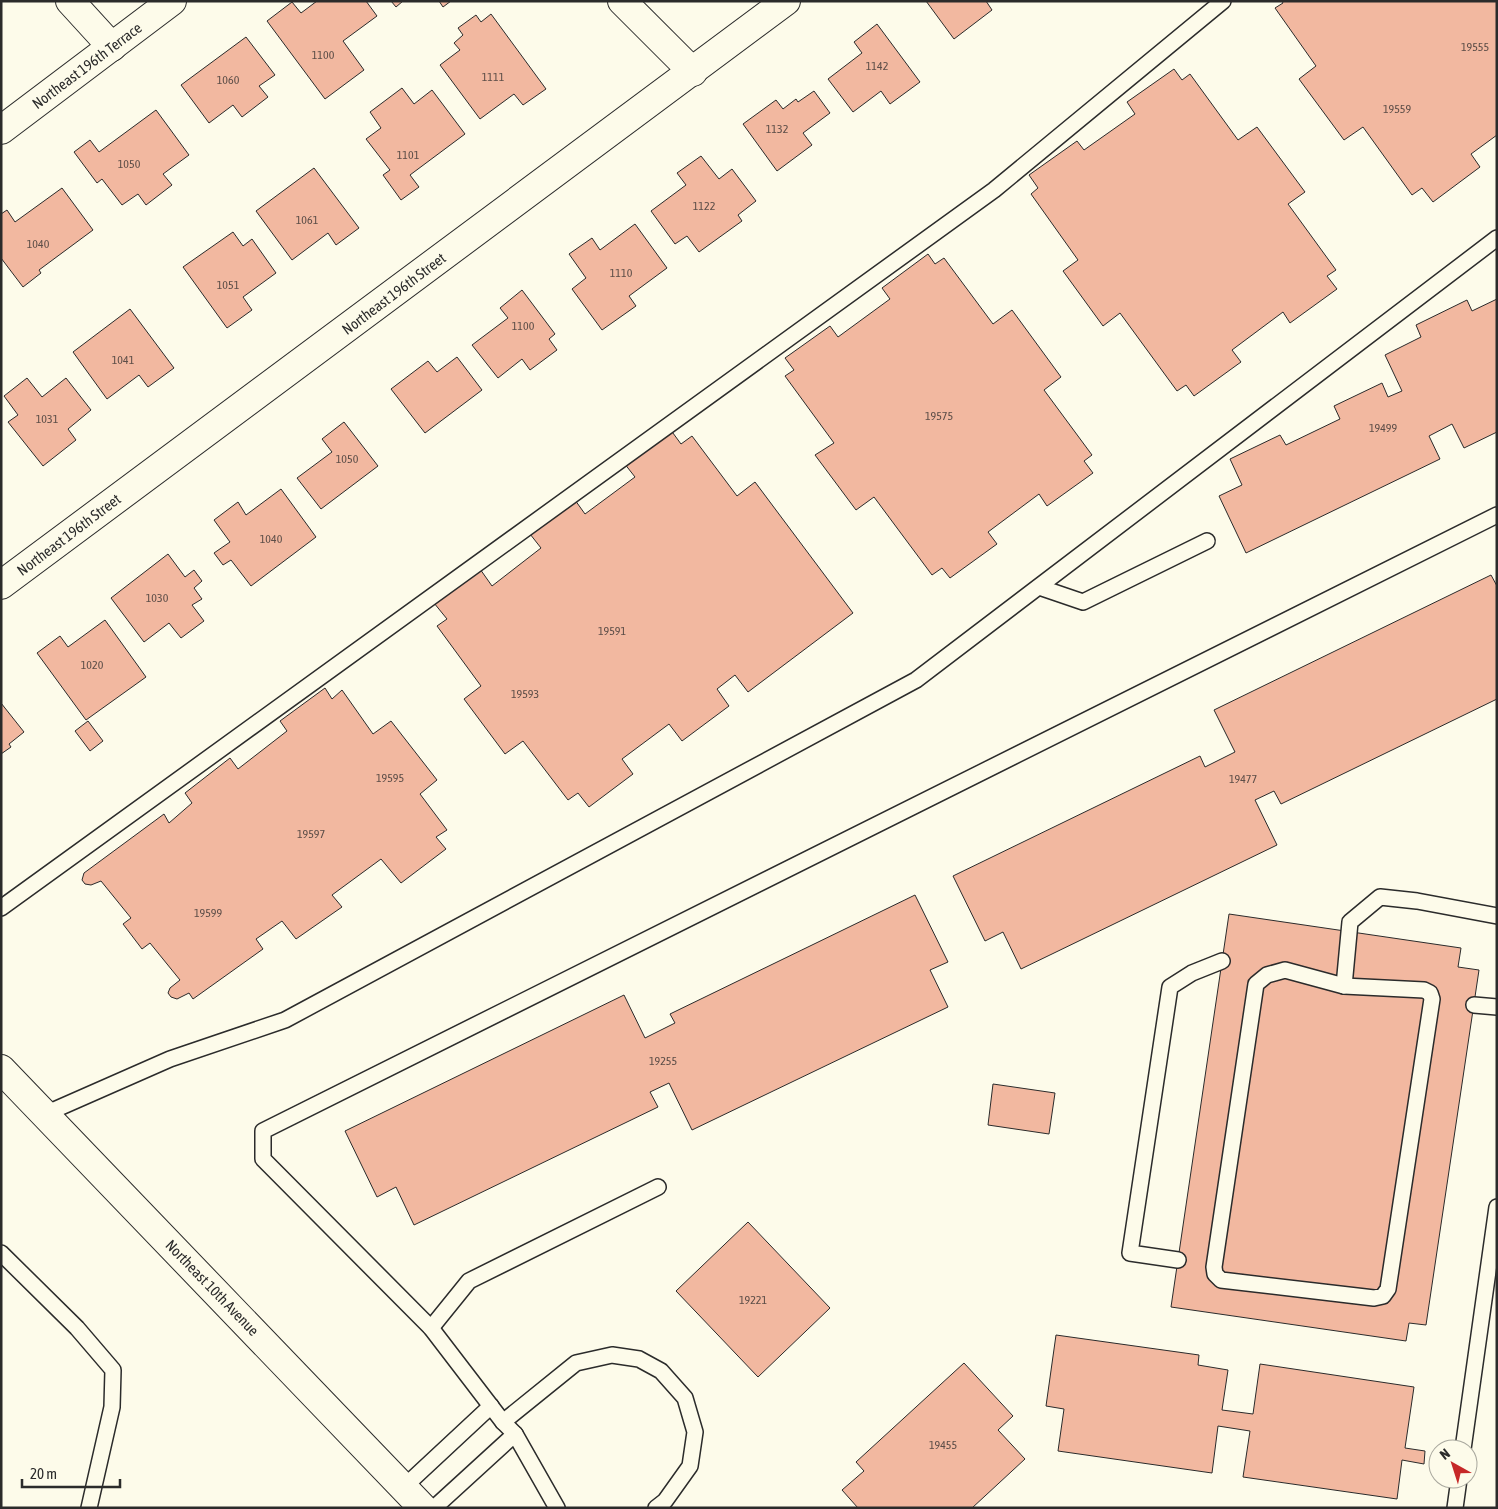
<svg xmlns="http://www.w3.org/2000/svg" width="1498" height="1509" font-family="'Asap Condensed',sans-serif">
  <style>
    .building { fill: #f2b8a0; stroke: #2b2b2b }
    .lines { fill: none; stroke-linecap: round; stroke-linejoin: round }
    .lane-casing { stroke: #2b2b2b; stroke-width: 18 }
    .street-casing { stroke: #2b2b2b; stroke-width: 30 }
    .lane { stroke: #fdfbea; stroke-width: 15 }
    .street { stroke: #fdfbea; stroke-width: 28 }
    .labels { text-anchor: middle; stroke-width: 4; stroke-linejoin: round; paint-order: stroke }
    .number-label { font-size: 12px; fill: #5d4e48 }
    .street-label { font-size: 15px; fill: #2b2b2b; stroke: #fdfbea }
  </style>
  <rect width="100%" height="100%" fill="#fdfbea"/>
  <g class="building">
    <polygon points="317,1 366,1 377,16 343,41 364,70 325,99 267,21 292,2 301,13"/>
    <polygon points="391,1 403,1 396,7"/>
    <polygon points="439,1 451,1 443,7"/>
    <polygon points="926,1 986,1 992,10 954,39"/>
    <polygon points="1282,1 1497,1 1497,135 1471,154 1480,167 1433,202 1422,188 1412,195 1363,127 1344,140 1299,79 1316,66 1275,8 1283,3"/>
    <polygon points="491,14 546,89 523,105 514,94 480,119 440,65 460,50 454,43 463,35 458,28 476,15 481,22"/>
    <polygon points="877,24 920,82 890,104 881,91 853,112 828,79 862,53 854,42"/>
    <polygon points="246,37 275,75 259,86 268,97 242,117 233,105 209,123 181,85"/>
    <polygon points="1174,69 1182,80 1190,74 1238,140 1257,127 1305,192 1288,204 1336,270 1327,276 1337,289 1290,323 1283,312 1232,350 1241,362 1194,396 1186,385 1177,391 1120,313 1103,326 1063,271 1078,260 1031,194 1038,188 1029,175 1077,141 1084,150 1135,114 1127,102"/>
    <polygon points="402,88 414,104 432,90 465,134 410,175 419,187 401,200 383,175 390,170 366,139 381,128 370,112"/>
    <polygon points="814,91 830,113 803,133 812,145 777,171 743,124 776,100 783,109 796,99 798,102"/>
    <polygon points="156,110 189,155 163,174 172,185 146,205 138,194 122,205 102,179 97,183 74,152 90,140 99,152"/>
    <polygon points="701,156 719,179 732,169 756,201 738,215 742,221 699,252 687,236 675,244 651,211 686,185 677,173"/>
    <polygon points="314,168 359,228 336,245 328,233 292,260 256,211"/>
    <polygon points="62,188 93,230 39,270 41,273 23,287 1,258 1,214 7,210 15,222"/>
    <polygon points="635,224 667,268 629,296 636,306 602,330 572,289 586,278 569,254 592,238 600,250"/>
    <polygon points="233,232 243,246 252,239 276,273 243,297 252,310 227,328 183,267"/>
    <polygon points="928,254 935,264 944,258 993,324 1012,310 1061,377 1044,390 1092,455 1084,461 1093,473 1047,506 1039,494 988,532 997,544 950,578 942,568 932,575 874,497 856,510 815,455 834,443 785,376 794,370 785,358 830,326 838,337 890,299 882,288"/>
    <polygon points="522,290 555,334 549,339 557,350 530,370 522,359 498,378 472,345 508,318 500,308"/>
    <polygon points="1497,299 1497,432 1464,448 1452,424 1429,436 1440,459 1246,553 1219,496 1242,485 1230,459 1280,435 1286,445 1340,419 1334,406 1382,383 1388,397 1402,391 1385,355 1421,337 1416,325 1467,300 1472,311"/>
    <polygon points="130,309 174,368 148,387 139,375 107,399 73,352"/>
    <polygon points="457,357 482,390 425,433 391,389 428,361 437,372"/>
    <polygon points="27,378 42,397 66,378 91,410 68,429 76,440 43,466 8,422 18,415 4,396"/>
    <polygon points="344,422 378,466 321,509 297,478 332,452 322,439"/>
    <polygon points="670,429 681,444 692,436 737,496 755,482 853,613 748,692 735,675 717,689 729,706 682,741 669,724 622,759 633,774 589,807 578,793 568,800 523,741 505,754 464,699 481,686 437,626 447,619 434,603 480,569 492,586 541,548 530,534 575,500 585,514 635,477 624,463"/>
    <polygon points="281,489 316,537 251,586 231,560 223,565 214,553 230,542 214,520 238,502 246,515"/>
    <polygon points="168,554 185,577 194,570 202,581 194,588 202,599 192,605 204,621 181,638 169,623 144,642 111,598"/>
    <polygon points="1491,575 1497,586 1497,699 1281,804 1274,791 1255,800 1277,845 1021,969 1003,932 985,941 953,876 1200,756 1205,767 1235,752 1214,710"/>
    <polygon points="105,620 146,677 86,720 37,653 60,636 68,647"/>
    <polygon points="325,688 332,699 342,690 373,734 391,721 437,780 420,794 447,830 436,837 446,849 401,883 381,859 332,895 342,907 296,939 282,921 256,939 263,949 193,999 189,993 177,999 171,997 168,993 170,988 180,980 150,943 142,949 123,924 131,918 101,881 91,885 85,884 82,880 84,873 164,814 169,823 192,803 185,793 230,758 238,769 287,731 280,721"/>
    <polygon points="1,703 24,732 9,744 11,747 1,754"/>
    <polygon points="88,721 103,741 90,751 75,731"/>
    <polygon points="915,895 948,962 930,970 948,1007 692,1130 669,1083 650,1092 658,1107 414,1225 396,1187 377,1197 345,1131 624,995 645,1038 675,1023 670,1014"/>
    <polygon points="1229,914 1461,948 1458,967 1479,970 1426,1325 1409,1323 1406,1341 1171,1307"/>
    <polygon points="993,1084 1055,1093 1049,1134 988,1125"/>
    <polygon points="748,1222 830,1308 758,1377 676,1291"/>
    <polygon points="1056,1335 1199,1355 1198,1365 1228,1370 1222,1410 1253,1414 1260,1364 1414,1387 1405,1448 1425,1451 1424,1464 1402,1460 1397,1499 1243,1477 1250,1431 1218,1426 1212,1473 1058,1451 1064,1409 1046,1406"/>
    <polygon points="964,1363 1013,1416 998,1430 1025,1459 972,1508 858,1508 842,1490 864,1471 856,1462"/>
  </g>
  <g class="lines">
    <defs>
      <g id="lane">
        <polyline points="1039,587 1083,602 1207,541"/>
        <polyline points="1,908 994,190 1223,1"/>
        <polygon points="1285,970 1344,986 1424,990 1430,993 1432,999 1388,1289 1383,1296 1374,1298 1221,1280 1215,1274 1214,1267 1256,984 1267,975"/>
        <polyline points="1344,986 1350,922 1380,897 1417,901 1497,916"/>
        <polyline points="1474,1005 1497,1007"/>
        <polyline points="45,1114 170,1059 285,1020 916,680 1497,238"/>
        <polyline points="1,1253 77,1328 113,1370 112,1407 89,1508"/>
        <polyline points="1178,1260 1130,1253 1170,987 1192,973 1222,961"/>
        <polyline points="431,1328 469,1281 658,1187"/>
        <polyline points="503,1422 576,1363 612,1355 639,1359 661,1371 685,1398 695,1432 690,1466 665,1501 656,1508"/>
        <polyline points="1463,1449 1497,1207"/>
        <polyline points="404,1487 491,1406"/>
        <polyline points="434,1508 515,1434"/>
        <polyline points="557,1508 515,1434 503,1422 431,1328 263,1159 263,1131 1497,515"/>
        <polyline points="1455,1508 1459,1479"/>
      </g>
      <g id="street">
        <polyline points="70,1 112,47"/>
        <polyline points="622,1 693,72"/>
        <polyline points="1,130 172,1"/>
        <polyline points="1,585 786,1"/>
        <polyline points="1,1069 423,1508"/>
      </g>
    </defs>
    <use href="#lane" class="lane-casing"/>
    <use href="#street" class="street-casing"/>
    <use href="#lane" class="lane"/>
    <use href="#street" class="street"/>
  </g>
  <g class="labels">
    <g class="number-label">
      <text x="1475" y="51">19555</text>
      <text x="323" y="59">1100</text>
      <text x="877" y="70">1142</text>
      <text x="493" y="81">1111</text>
      <text x="228" y="84">1060</text>
      <text x="1397" y="113">19559</text>
      <text x="777" y="133">1132</text>
      <text x="408" y="159">1101</text>
      <text x="129" y="168">1050</text>
      <text x="704" y="210">1122</text>
      <text x="307" y="224">1061</text>
      <text x="38" y="248">1040</text>
      <text x="621" y="277">1110</text>
      <text x="228" y="289">1051</text>
      <text x="523" y="330">1100</text>
      <text x="123" y="364">1041</text>
      <text x="939" y="420">19575</text>
      <text x="47" y="423">1031</text>
      <text x="1383" y="432">19499</text>
      <text x="347" y="463">1050</text>
      <text x="271" y="543">1040</text>
      <text x="157" y="602">1030</text>
      <text x="612" y="635">19591</text>
      <text x="92" y="669">1020</text>
      <text x="525" y="698">19593</text>
      <text x="390" y="782">19595</text>
      <text x="1243" y="783">19477</text>
      <text x="311" y="838">19597</text>
      <text x="208" y="917">19599</text>
      <text x="663" y="1065">19255</text>
      <text x="753" y="1304">19221</text>
      <text x="943" y="1449">19455</text>
    </g>
    <g class="street-label">
      <text transform="translate(87 66) rotate(-37)" y="5">Northeast 196th Terrace</text>
      <text transform="translate(394 294) rotate(-37)" y="5">Northeast 196th Street</text>
      <text transform="translate(69 535) rotate(-37)" y="5">Northeast 196th Street</text>
      <text transform="translate(212 1288) rotate(46)" y="5">Northeast 10th Avenue</text>
    </g>
  </g>
  <rect width="1498" height="1509" fill="none" stroke="#2b2b2b" stroke-width="5"/>
  <g transform="translate(1453 1464) rotate(321)"><circle r="24" fill="#fdfbea" stroke="#a9a89e"/>
  <path d="M0-4L9 19L0 12L-9 19Z" fill="#c62828"/>
  <text y="-8" font-size="14" font-weight="bold" text-anchor="middle" fill="#2b2b2b">N</text>
  </g>
  <path d="M22 1479v8h98v-8" fill="none" stroke="#2b2b2b" stroke-width="2.5"/>
  <text x="30" y="1479" font-size="15" fill="#2b2b2b" stroke="#fdfbea" stroke-width="4" paint-order="stroke">20 m</text>
</svg>
